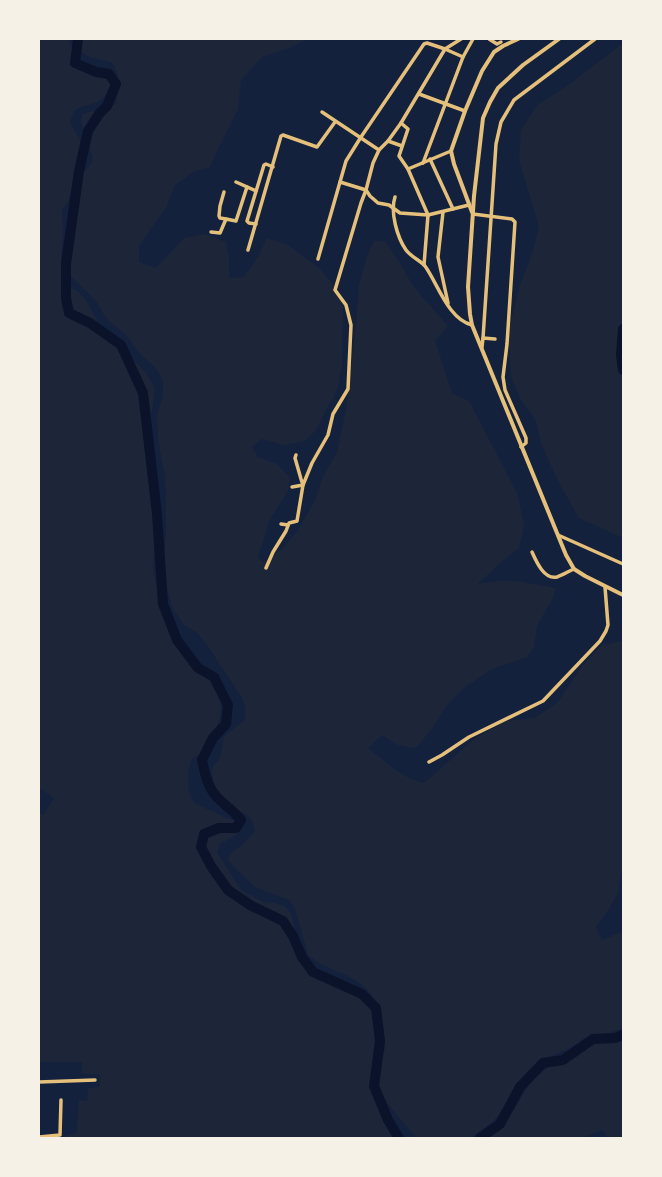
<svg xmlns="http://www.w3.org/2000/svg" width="662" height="1177" font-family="'Noto Serif',serif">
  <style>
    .green { fill: #1d2539 }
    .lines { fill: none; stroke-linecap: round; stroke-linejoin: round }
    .river { stroke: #0b132b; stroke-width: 10 }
    .minor { stroke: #e5c07b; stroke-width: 3.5 }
    .tertiary { stroke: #e5c07b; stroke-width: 4 }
  </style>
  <rect width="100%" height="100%" fill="#14213d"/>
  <g class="green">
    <path d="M39,39H69V43L82,60L90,66L103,68L111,76L112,89C107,94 102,100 95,103C80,108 75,105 70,122L87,153L86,160L79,167L74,178L68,202L62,209L63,232L61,258V268L66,281L72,288L79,292L87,302L102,330L111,336L145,372L150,379L155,390L153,405L150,421L149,462L150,481L157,523V544L154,552L153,566L155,579L165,619L174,635L189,648L214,681L218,696L221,703L220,717L210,747L191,760L188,772L189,793L194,803L238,823L241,828L238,834L220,844L217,852L241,890L263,902L275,903L284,906L289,911L292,916C295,928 296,943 301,955C313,982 360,977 369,997C373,1006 379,1032 378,1041C376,1055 370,1069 371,1083C373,1102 390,1125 403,1138H66L67,1135L77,1133L79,1100L87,1101L88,1088L100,1087V1075L82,1073V1062H39V813L43,815L54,798L39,788Z"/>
    <path d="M76,39H308L289,48L262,57L241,80L238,109L215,155L210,167L193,172L174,186L167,206L139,246V262L156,268L184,238L205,234L226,242L229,259V278L244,277L259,255L267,238L288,245L319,268L332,283L343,302L342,366L338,387L334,397L327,408L316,430L305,441L283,445L262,439L252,447L258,457L277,464L290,478L288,491L269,521L258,558L263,562L282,549L298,530L315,500L323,477L337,452L346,410L356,326L359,285L367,256L374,241H385L399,261L413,286L448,326L435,341L452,393L469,401L518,495L524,526L519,548L500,563L478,584L497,581H516L556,588L553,598L537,626L534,647L527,657L492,669L465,687L447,705L431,730L416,748L398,745L382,735L368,748C385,761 403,779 424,783L474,739L506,721L535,718L558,702L582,666L602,645L623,641V863L618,893L608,911L596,927L602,940L623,931V1028L610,1033L590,1035L570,1048L545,1059L533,1067L524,1077L496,1118L490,1124L470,1138H417C407,1127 380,1097 377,1084C374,1072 383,1060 385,1048C386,1036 378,1003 370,993C355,973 326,971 308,955L297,915L294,907L289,900L255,887L230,863L228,859L231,853L241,846L255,831C253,808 231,813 216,800L212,774L213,766L220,758L224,736L245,720L246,708L242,698L206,643L196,632L184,625L173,609L165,582L163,565L166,535V494L165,476L161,457L158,438L157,415L163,396V381L156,368L141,355L126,335L110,322L104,315L97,302L72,277L68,267L67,257L71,207L80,178L91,164L93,158L83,130L81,121L82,115C90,110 95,112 104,110C108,108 112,106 116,103C118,87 122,76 111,62C95,57 80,60 76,39Z"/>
    <polygon points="623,43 623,538 579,518 558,481 541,443 536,421 520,398 511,376 508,332 520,285 533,251 539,226 519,160 521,130 537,105 566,87"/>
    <path d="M623,1036V1138H607L603,1130L582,1138H487C497,1130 510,1115 517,1105C523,1095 528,1085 536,1076L585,1043H597Z"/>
  </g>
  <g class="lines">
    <g class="river">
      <path d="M78,39L75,63L96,72L109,74L116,84L107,106L99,114L88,131L79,171L66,264V298L69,313L90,323L121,345L143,393L157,514L163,604L177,640L198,668L214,677L228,705L226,724L213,738L202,760C205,774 208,790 220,800C227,807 235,812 241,820L236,828H219L204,834L201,847L211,866L228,890L250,905L283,921L293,936L302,957L313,972L362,994L376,1008L380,1041L374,1086L388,1120L399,1138"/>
      <polyline points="623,329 621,355 623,370"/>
      <polyline points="480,1138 500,1124 520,1087 543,1063 563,1060 593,1039 615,1038 623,1035"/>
    </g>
    <g class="minor">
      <polyline points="489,39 497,44 501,42"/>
      <polyline points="419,94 465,111"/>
      <polyline points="322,112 379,150"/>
      <polyline points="401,123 408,129 399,156 408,169 428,215 424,265"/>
      <polyline points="388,141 402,146"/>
      <polyline points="430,159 453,209"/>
      <polyline points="423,163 463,57 473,39"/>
      <polyline points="408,169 451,151"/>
      <polyline points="236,182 256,191"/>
      <polyline points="340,182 366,190 370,196 378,203 389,205 400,213 428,215 469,205"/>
      <polyline points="224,192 220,206 219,216 220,218 226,219"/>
      <path d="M395,197C390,212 397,237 406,250C411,257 420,260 425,266C438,284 448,319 472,325"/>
      <polyline points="443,212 438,257 448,303"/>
      <polyline points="473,214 512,219 515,222 507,344 503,377 505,390 526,438 526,443 521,447"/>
      <polyline points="256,224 249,223 247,221 264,165 266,164 273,167"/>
      <polyline points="211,232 220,233 226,219 236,221 247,187"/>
      <polyline points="248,250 281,136 283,135 317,147 335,122"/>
      <polyline points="318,259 346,161 361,137 424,44 427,43 445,49 463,57"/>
      <polyline points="483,338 496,144 501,122 514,100 595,39"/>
      <polyline points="482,347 483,338 495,339"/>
      <polyline points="292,487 303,485 301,479 295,458 296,455"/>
      <polyline points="281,524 288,525"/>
      <polyline points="558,535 623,564"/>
      <path d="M532,552C536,561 544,580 557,577C563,575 569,571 574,569"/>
      <polyline points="266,568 273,552 286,531 289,523 297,521 303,485 312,463 328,435 333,414 348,389 351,325 346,305 335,290 361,203 366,190 373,163 379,150 388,141 401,123 445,49 461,39"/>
      <polyline points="429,762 442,755 469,737 543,701 600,641 606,631 608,625 605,587"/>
      <polyline points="39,1082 95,1080"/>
      <polyline points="39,1137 60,1135 61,1100"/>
    </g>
    <g class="tertiary">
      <polyline points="559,39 523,65 498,88 490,102 483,118 474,196 468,287 470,314 472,325 566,555 574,569 585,576 623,595"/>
      <polyline points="472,212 454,164 451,151 465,111 482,71 494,52 503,46 518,39"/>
    </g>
  </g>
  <rect width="662" height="1177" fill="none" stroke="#f6f1e7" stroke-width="80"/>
</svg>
